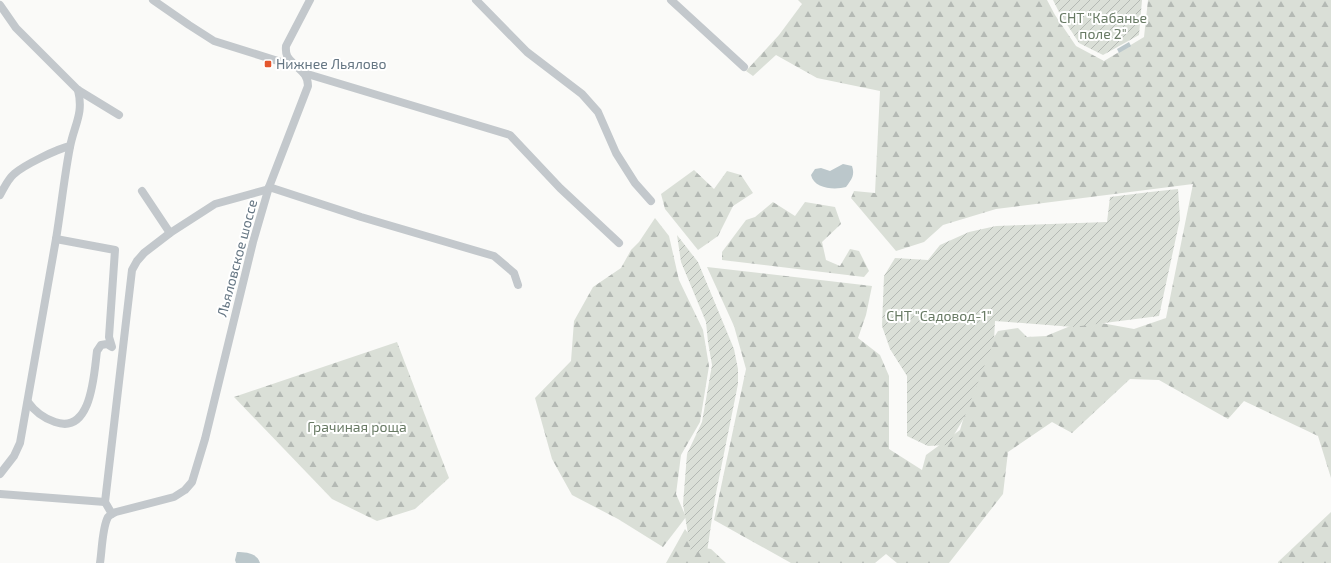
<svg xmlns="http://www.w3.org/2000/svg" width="1331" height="563" font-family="'Exo 2',sans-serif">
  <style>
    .forest { fill: url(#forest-firs) }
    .garden { fill: url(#garden-furrows) }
    .water { fill: #bbc7cb }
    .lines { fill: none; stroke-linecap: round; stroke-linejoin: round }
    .minor { stroke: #c3c8cc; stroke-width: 8 }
    .poi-dot { fill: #e4572e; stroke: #fff; stroke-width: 1.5 }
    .labels { text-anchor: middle; stroke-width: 4; stroke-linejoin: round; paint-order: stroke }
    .park-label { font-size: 14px; fill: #687a64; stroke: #fff }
    .poi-label { font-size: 14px; fill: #657683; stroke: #fff; text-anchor: start }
    .street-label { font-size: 14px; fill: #657683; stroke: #fff }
  </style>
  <defs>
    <pattern id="forest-firs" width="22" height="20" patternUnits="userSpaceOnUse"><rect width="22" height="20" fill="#dadfd7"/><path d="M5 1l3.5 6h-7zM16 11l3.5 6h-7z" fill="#b4b9b4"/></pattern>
    <pattern id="garden-furrows" width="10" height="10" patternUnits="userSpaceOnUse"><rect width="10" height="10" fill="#dadfd7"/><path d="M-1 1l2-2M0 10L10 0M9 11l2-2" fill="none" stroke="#b4b9b4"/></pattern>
  </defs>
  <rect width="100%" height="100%" fill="#fafaf8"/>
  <g class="forest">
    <polygon points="798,0 1047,0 1055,15 1076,46 1104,61 1144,37 1148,0 1331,0 1331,478 1318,436 1244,401 1228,419 1159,380 1130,379 1072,433 1052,422 1008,452 1003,494 949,563 897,563 886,554 875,563 791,563 714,520 746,369 734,326 707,267 872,286 866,315 858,338 880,355 889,376 889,449 922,470 926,455 960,430 982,356 998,331 1018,328 1027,337 1046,336 1085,320 1134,329 1166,318 1193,184 996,209 943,225 924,242 896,251 851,198 854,191 875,193 880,91 817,78 776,55 753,76 746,71 779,35 802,4"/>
    <polygon points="694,170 714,189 727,171 741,175 753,193 733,206 718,236 698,250 665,209 661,194"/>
    <polygon points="773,202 795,216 805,202 835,207 841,224 822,242 826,260 840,266 850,249 859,251 869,271 864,277 722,260 722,252 746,220 755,217"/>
    <polygon points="655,218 669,236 679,280 703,330 709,366 700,422 681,455 676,494 686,517 663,547 618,519 572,495 552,459 535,398 571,361 574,321 593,287 621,268 631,250 639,242"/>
    <polygon points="397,342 449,478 415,509 377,521 332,499 234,397"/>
    <polygon points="1331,512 1331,563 1278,563 1278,562"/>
    <polygon points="685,529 698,547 711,549 726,563 666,563"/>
  </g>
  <g class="garden">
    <polygon points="1053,0 1142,0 1139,35 1103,55 1079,43 1059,12"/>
    <polygon points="1178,189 1180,219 1159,316 1073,327 995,321 994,341 964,418 948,445 928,446 907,436 907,376 890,349 882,326 884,276 895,258 928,260 940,245 969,232 996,226 1107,222 1110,197 1150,192"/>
    <polygon points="677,235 698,262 734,349 738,369 738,384 715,498 707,552 691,552 683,504 687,454 702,422 712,365 708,342 706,322 681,262"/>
  </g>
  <g class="water">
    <polygon points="1129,42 1131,46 1119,53 1117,49"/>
    <path d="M843,164L852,166C855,175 852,179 846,187C835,190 814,189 811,175L815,169L821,168L830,171Z"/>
    <path d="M237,552C246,552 257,553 260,563H236L235,560Z"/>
  </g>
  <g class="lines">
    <g class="minor">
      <polyline points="476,0 527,52 582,94 598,112 616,153 635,183 651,201"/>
      <polyline points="671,0 744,67"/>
      <polyline points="0,5 16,28 78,90 119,115"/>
      <path d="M296,66C289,59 285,57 286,46L310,0"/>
      <polyline points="304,73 510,135 560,188 619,243"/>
      <polyline points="269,187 361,217 494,256 514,273 518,285"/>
      <polyline points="142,191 170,233"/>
      <path d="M0,195C4,188 8,179 14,174C24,165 57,149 70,146"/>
      <path d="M28,402C35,412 43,418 55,422C92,435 94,373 97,351L101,345L107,344L112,347L109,337L115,250L56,239C61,209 64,178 70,147C74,125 84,114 78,90"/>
      <polyline points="0,474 14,456 20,443 56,239"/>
      <polyline points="0,494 105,502"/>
      <polyline points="112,514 105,502 132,270 137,261 144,253 170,233 215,204 269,189"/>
      <path d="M100,563C102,551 102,528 108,517C110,515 113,513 116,512L174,497L185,490L192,482L205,439L253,242L269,187L308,86C308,77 304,73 297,67L214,41L189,25L153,0"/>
    </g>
  </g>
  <rect class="poi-dot" x="264" y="60" width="8" height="8" rx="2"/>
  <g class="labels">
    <g class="park-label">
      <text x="1103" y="23">СНТ "Кабанье<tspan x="1103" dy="16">поле 2"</tspan></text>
      <text x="939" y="321">СНТ "Садовод-1"</text>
      <text x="357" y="432">Грачиная роща</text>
    </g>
    <g class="poi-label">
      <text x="276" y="69">Нижнее Льялово</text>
    </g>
    <g class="street-label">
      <text transform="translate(237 258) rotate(-75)" y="5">Льяловское шоссе</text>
    </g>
  </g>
</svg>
